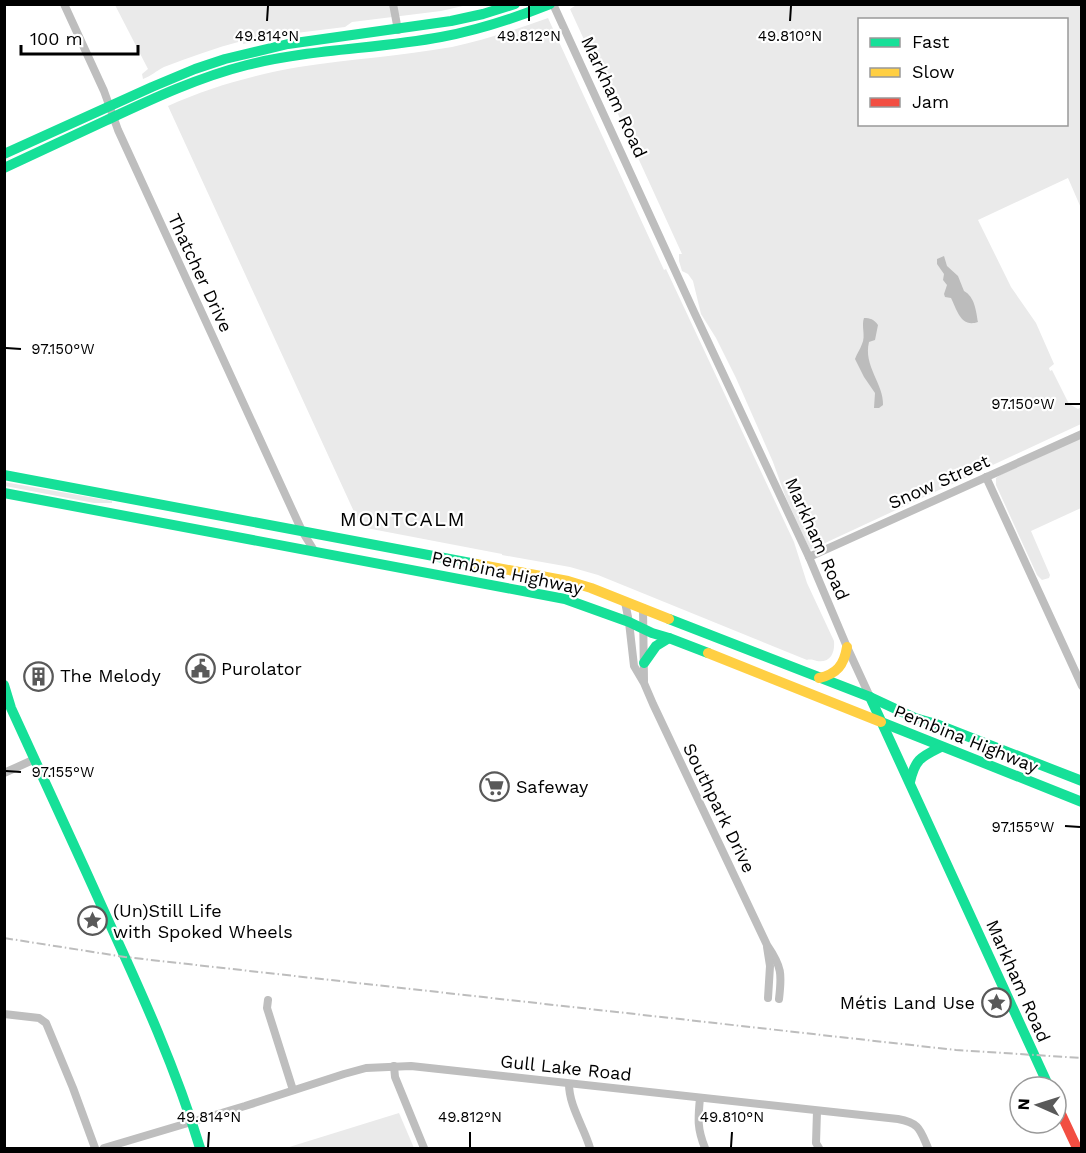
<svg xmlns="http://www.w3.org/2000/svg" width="1086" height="1153" font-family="'Work Sans',sans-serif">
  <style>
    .green { fill: #eaeaea; fill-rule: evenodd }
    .water { fill: #bcbcbc }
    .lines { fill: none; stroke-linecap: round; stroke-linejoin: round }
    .street { stroke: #bebebe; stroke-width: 8 }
    .fast { stroke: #16e098; stroke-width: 10 }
    .slow { stroke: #ffcf43; stroke-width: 10 }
    .jam { stroke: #f24e42; stroke-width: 10 }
    .rail { stroke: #bdbdbd; stroke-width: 2; stroke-dasharray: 9 3 1.5 3; stroke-linecap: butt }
    .ticks { fill: none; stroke: #000; stroke-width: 2 }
    .labels { text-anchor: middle; stroke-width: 4.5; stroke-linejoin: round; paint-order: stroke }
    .street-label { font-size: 18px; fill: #000; stroke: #fff }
    .poi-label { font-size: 18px; fill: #000; stroke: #fff; text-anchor: start }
    .neighbourhood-label { font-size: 20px; letter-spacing: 1.5px; fill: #000; stroke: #fff }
    .ticks-label { font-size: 15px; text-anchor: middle; fill: #000; stroke: #fff; stroke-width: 4.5; stroke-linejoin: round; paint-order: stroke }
  </style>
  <rect width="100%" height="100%" fill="#fff"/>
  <g class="green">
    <path d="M578,4L1081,5V208L1068,178L978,220L1011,287L1036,323L1054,364L1049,368L1050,371L1052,370L1069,404L1078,409L1081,407V424L810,550L786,498L773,462L736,378L716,338L701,314L693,281L688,274L682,271L679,261V254H682L570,9ZM860,20H1066V124H860Z"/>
    <path d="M115,5H467L441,11L352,22L345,27L296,33L243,44L242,41C215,48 190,57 164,67C156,71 151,76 143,79L142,74L148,69Z"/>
    <path d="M548,18L664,270L666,269L794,542L807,583L834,641C835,652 831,663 817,661C814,660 810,659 807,660L598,575L570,567L502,555V554L361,527L168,106C210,87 253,75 299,67C350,59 401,56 452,47C485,40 517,29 548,18Z"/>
    <polygon points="1081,438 1081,508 1031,531 1050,575 1049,578 1042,580 1037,575 996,485 996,478 1000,475"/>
    <polygon points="4,482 112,501 112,503 94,503 5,486"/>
    <polygon points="399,1113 414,1148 286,1148"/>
  </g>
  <g class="water">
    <path d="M944,256L947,266L958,276L964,291C975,297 976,311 978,322C961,328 957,310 951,298L945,297L944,294L947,285L943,280L944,274L937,264V259Z"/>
    <path d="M864,318C870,318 874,319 878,325L875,340L869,342C863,366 884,384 883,405L879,408H874L875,393L864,377L855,359C857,353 860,350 862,344C866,336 861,326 864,318Z"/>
  </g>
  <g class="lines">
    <g class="street">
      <polyline points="64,4 104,91 118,130 302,531 315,552"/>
      <polyline points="393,4 398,30"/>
      <polyline points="553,4 694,312 809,557 847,647 870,697"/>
      <polyline points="986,477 1082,686"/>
      <polyline points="809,557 1082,434"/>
      <path d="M625,602L629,622L634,666L644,683L653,704L767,945C782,967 782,974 779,999"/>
      <polyline points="643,608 644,681"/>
      <polyline points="4,773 35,759"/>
      <polyline points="767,947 770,966 768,998"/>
      <polyline points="268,1000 267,1008 293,1090"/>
      <polyline points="4,1014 39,1018 46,1023 73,1088 95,1148"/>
      <polyline points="394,1066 395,1077 424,1148"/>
      <path d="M569,1084C569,1106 584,1127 590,1148"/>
      <path d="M700,1098C698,1119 697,1128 705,1148"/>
      <polyline points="817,1111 816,1143 819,1148"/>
      <path d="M104,1148L245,1106L344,1074L366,1068L411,1066L898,1119C920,1123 920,1130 928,1148"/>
    </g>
    <g class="fast">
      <polyline points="4,154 152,87 195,69 225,59 288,44 451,21 483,14 515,4"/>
      <path d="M4,168C38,152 73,136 107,120C152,99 199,77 247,65C311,49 377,49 441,37C479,30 515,18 550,4"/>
      <polyline points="4,475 476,564"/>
      <polyline points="4,493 565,599 629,622 652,633 669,638 708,653"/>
      <polyline points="669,619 870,697 915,718 936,724 1082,781"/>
      <polyline points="644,663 656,646 669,638"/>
      <path d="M4,685L11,708C43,778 76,849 108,920C142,994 176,1069 200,1148"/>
      <polyline points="870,697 1049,1087"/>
      <polyline points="881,722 1082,802"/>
      <path d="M910,782C915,759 921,757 941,747"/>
    </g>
    <g class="slow">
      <polyline points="476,564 568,581 591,588 669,619"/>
      <polyline points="708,653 881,722"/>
      <path d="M819,678C837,674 844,665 847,647"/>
    </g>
    <polyline class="jam" points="1056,1103 1077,1148"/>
    <polyline class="rail" points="4,938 125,957 956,1050 1082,1058"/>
  </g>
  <path class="ticks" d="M267,21L268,6M529,21V6M790,21L791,6M6,348L21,349M1065,404H1080M6,771L21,772M1065,826L1080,827M208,1147L209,1132M470,1147V1132M731,1147L732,1132"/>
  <defs>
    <symbol id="civic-ring" viewBox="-11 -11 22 22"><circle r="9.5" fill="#fff" stroke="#595959" stroke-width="1.5"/><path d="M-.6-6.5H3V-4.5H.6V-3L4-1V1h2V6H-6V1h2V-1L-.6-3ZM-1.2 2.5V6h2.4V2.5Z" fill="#595959"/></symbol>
    <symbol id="building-ring" viewBox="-11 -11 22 22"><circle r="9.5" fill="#fff" stroke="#595959" stroke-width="1.5"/><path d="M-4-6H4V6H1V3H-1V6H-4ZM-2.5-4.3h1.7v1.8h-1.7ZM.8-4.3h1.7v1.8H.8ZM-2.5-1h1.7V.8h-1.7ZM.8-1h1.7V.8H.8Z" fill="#595959"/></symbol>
    <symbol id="supermarket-ring" viewBox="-11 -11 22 22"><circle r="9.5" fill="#fff" stroke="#595959" stroke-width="1.5"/><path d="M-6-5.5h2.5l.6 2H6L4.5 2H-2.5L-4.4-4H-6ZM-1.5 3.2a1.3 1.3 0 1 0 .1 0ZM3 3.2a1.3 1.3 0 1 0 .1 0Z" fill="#595959"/></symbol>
    <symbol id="sight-ring" viewBox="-11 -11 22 22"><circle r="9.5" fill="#fff" stroke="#595959" stroke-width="1.5"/><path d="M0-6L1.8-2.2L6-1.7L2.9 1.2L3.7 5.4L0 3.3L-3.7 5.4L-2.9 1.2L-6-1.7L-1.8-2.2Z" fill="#595959"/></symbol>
  </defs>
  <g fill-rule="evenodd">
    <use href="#civic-ring" x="184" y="652" width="33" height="33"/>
    <use href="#building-ring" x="22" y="660" width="33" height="33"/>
    <use href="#supermarket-ring" x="478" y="770" width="33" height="33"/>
    <use href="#sight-ring" x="76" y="904" width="33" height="33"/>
    <use href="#sight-ring" x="980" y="986" width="33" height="33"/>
  </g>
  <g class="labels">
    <g class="street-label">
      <text transform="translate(614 97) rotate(65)" y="6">Markham Road</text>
      <text transform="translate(200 273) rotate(65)" y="6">Thatcher Drive</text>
      <text transform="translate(939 482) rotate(-24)" y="6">Snow Street</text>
      <text transform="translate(817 539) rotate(66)" y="6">Markham Road</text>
      <text transform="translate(507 573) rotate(12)" y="6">Pembina Highway</text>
      <text transform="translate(966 739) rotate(22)" y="6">Pembina Highway</text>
      <text transform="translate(719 808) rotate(64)" y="6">Southpark Drive</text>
      <text transform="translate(1018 981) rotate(66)" y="6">Markham Road</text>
      <text transform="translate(566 1068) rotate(6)" y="6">Gull Lake Road</text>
    </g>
    <g class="poi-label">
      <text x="221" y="675">Purolator</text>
      <text x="60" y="682">The Melody</text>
      <text x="516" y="793">Safeway</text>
      <text x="113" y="917">(Un)Still Life<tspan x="113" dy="21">with Spoked Wheels</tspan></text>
      <text x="975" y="1009" text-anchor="end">Métis Land Use</text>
    </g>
    <g class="neighbourhood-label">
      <text x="403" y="526">MONTCALM</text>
    </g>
  </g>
  <g class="ticks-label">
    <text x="267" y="41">49.814°N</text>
    <text x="529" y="41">49.812°N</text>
    <text x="790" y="41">49.810°N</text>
    <text x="63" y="354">97.150°W</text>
    <text x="1023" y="409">97.150°W</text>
    <text x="63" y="777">97.155°W</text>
    <text x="1023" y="832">97.155°W</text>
    <text x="209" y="1122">49.814°N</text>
    <text x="470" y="1122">49.812°N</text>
    <text x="732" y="1122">49.810°N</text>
  </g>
  <rect width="1086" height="1153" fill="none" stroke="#000000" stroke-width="12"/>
  <rect x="858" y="18" width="210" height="108" fill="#ffffff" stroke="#999999" stroke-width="1.5"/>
  <rect x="870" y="38" width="30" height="9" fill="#16e098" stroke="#999999" stroke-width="1.5"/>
  <text x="912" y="48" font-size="18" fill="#000000">Fast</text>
  <rect x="870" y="68" width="30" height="9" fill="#ffcf43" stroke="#999999" stroke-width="1.5"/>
  <text x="912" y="78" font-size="18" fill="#000000">Slow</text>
  <rect x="870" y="98" width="30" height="9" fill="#f24e42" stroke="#999999" stroke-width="1.5"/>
  <text x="912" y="108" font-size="18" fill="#000000">Jam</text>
  <g transform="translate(1038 1105) rotate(273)"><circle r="28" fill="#ffffff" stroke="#999999" stroke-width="1.5"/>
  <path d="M0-4.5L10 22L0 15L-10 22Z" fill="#595959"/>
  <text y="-9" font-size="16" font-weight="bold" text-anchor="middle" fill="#000000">N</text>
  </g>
  <path d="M21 45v9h117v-9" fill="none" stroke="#000000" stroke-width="3"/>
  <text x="30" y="45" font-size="18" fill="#000000" stroke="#ffffff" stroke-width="4.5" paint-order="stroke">100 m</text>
</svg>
